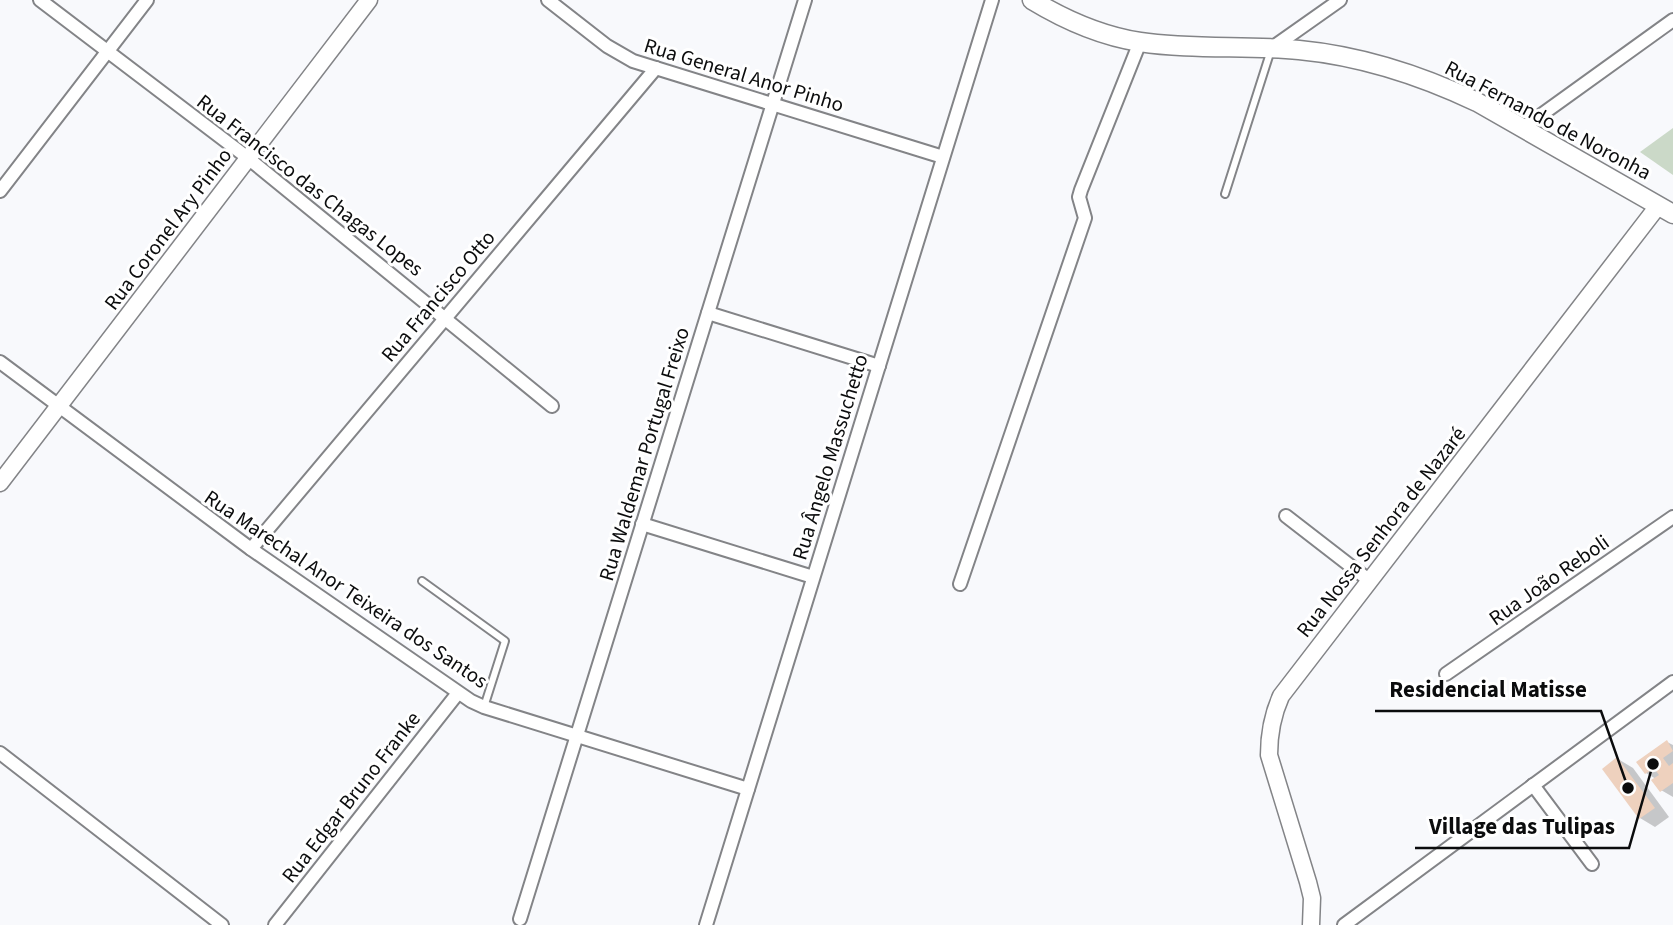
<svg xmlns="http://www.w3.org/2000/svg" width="1673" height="925" font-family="'Source Sans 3',sans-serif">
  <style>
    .green { fill: #cbd9c8 }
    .shadow { fill: #0003 }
    .building { fill: #eed1be }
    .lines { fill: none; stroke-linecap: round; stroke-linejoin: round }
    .service-casing { stroke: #838487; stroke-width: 10 }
    .minor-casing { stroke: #838487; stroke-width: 16 }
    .tertiary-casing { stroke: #838487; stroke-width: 19 }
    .secondary-casing { stroke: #838487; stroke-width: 21 }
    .service { stroke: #fff; stroke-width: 6 }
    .minor { stroke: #fff; stroke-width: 12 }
    .tertiary { stroke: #fff; stroke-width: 16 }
    .secondary { stroke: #fff; stroke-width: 18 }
    .labels { text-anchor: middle; stroke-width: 6; stroke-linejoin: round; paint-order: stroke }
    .street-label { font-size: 21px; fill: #0b0c0d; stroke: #fff }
    .leader { fill: none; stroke: #0b0c0d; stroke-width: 2.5 }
    .callout-dot { fill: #0b0c0d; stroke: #fff; stroke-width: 2.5 }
    .callout-label { font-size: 23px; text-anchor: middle; font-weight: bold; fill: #0b0c0d; stroke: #fff; stroke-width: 6; stroke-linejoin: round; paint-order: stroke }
  </style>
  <rect width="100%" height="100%" fill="#f8f9fc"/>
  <polygon class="green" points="1673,128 1673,175 1640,152"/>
  <g class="shadow">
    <polygon points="1667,742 1673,745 1673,797 1661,790 1656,779 1646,773"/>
    <polygon points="1618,759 1633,768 1669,817 1655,827 1640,818"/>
  </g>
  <g class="building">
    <polygon points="1667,740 1673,751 1663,758 1669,766 1673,763 1673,783 1660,792 1651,780 1659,775 1654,768 1645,774 1636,762"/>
    <polygon points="1617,757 1655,808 1639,819 1602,769"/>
  </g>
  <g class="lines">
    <defs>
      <g id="service">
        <polyline points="1225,194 1271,50"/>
        <polyline points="422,581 505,641 484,707"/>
      </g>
      <g id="minor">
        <polyline points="40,0 248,158 552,406"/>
        <polyline points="548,0 607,46 633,61 943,157"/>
        <polyline points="1272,48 1340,0"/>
        <polyline points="1523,128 1673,20"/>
        <polyline points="0,191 147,0"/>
        <polyline points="708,313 879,366"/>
        <polyline points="0,362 251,549 471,701 484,707 748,789"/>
        <polyline points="1286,516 1370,581"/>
        <polyline points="642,524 813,577"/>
        <polyline points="251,549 656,68"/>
        <polyline points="960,584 1085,218 1079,197 1081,190 1140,42"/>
        <polyline points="1446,674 1673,517"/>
        <polyline points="0,753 222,925"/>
        <polyline points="1533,785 1592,864"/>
        <polyline points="520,919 805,0"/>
        <polyline points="275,925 458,693"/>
        <polyline points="706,925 992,0"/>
        <polyline points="1344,925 1673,682"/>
      </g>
      <g id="tertiary">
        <polyline points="0,483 369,0"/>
        <path d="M1311,925L1312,898L1308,882L1269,755C1269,733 1272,716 1281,696L1658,206"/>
      </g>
      <path id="secondary" d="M1032,0C1065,20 1101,36 1140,42C1192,50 1246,45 1299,50C1362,56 1420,75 1477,102L1673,214"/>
    </defs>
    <use href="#service" class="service-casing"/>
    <use href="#minor" class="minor-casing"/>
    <use href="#tertiary" class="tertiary-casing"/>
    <use href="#secondary" class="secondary-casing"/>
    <use href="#service" class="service"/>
    <use href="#minor" class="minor"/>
    <use href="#tertiary" class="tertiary"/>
    <use href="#secondary" class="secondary"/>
  </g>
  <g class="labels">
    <g class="street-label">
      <text transform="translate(744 75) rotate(17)" y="7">Rua General Anor Pinho</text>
      <text transform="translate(1548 120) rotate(28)" y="7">Rua Fernando de Noronha</text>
      <text transform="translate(310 185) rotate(38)" y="7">Rua Francisco das Chagas Lopes</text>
      <text transform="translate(168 229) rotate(-53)" y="7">Rua Coronel Ary Pinho</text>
      <text transform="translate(438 296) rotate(-50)" y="7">Rua Francisco Otto</text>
      <text transform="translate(644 454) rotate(-73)" y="7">Rua Waldemar Portugal Freixo</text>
      <text transform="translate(830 457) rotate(-73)" y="7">Rua Ângelo Massuchetto</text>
      <text transform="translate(1381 532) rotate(-52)" y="7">Rua Nossa Senhora de Nazaré</text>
      <text transform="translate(1549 580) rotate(-35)" y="7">Rua João Reboli</text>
      <text transform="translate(346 589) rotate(34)" y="7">Rua Marechal Anor Teixeira dos Santos</text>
      <text transform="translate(351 797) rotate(-52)" y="7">Rua Edgar Bruno Franke</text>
    </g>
  </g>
  <path class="leader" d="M1628 788L1601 711H1375M1653 764L1629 848H1415"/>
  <g class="callout-dot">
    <circle cx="1628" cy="788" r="7"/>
    <circle cx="1653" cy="764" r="7"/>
  </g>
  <g class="callout-label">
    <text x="1488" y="697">Residencial Matisse</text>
    <text x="1522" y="834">Village das Tulipas</text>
  </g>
</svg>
